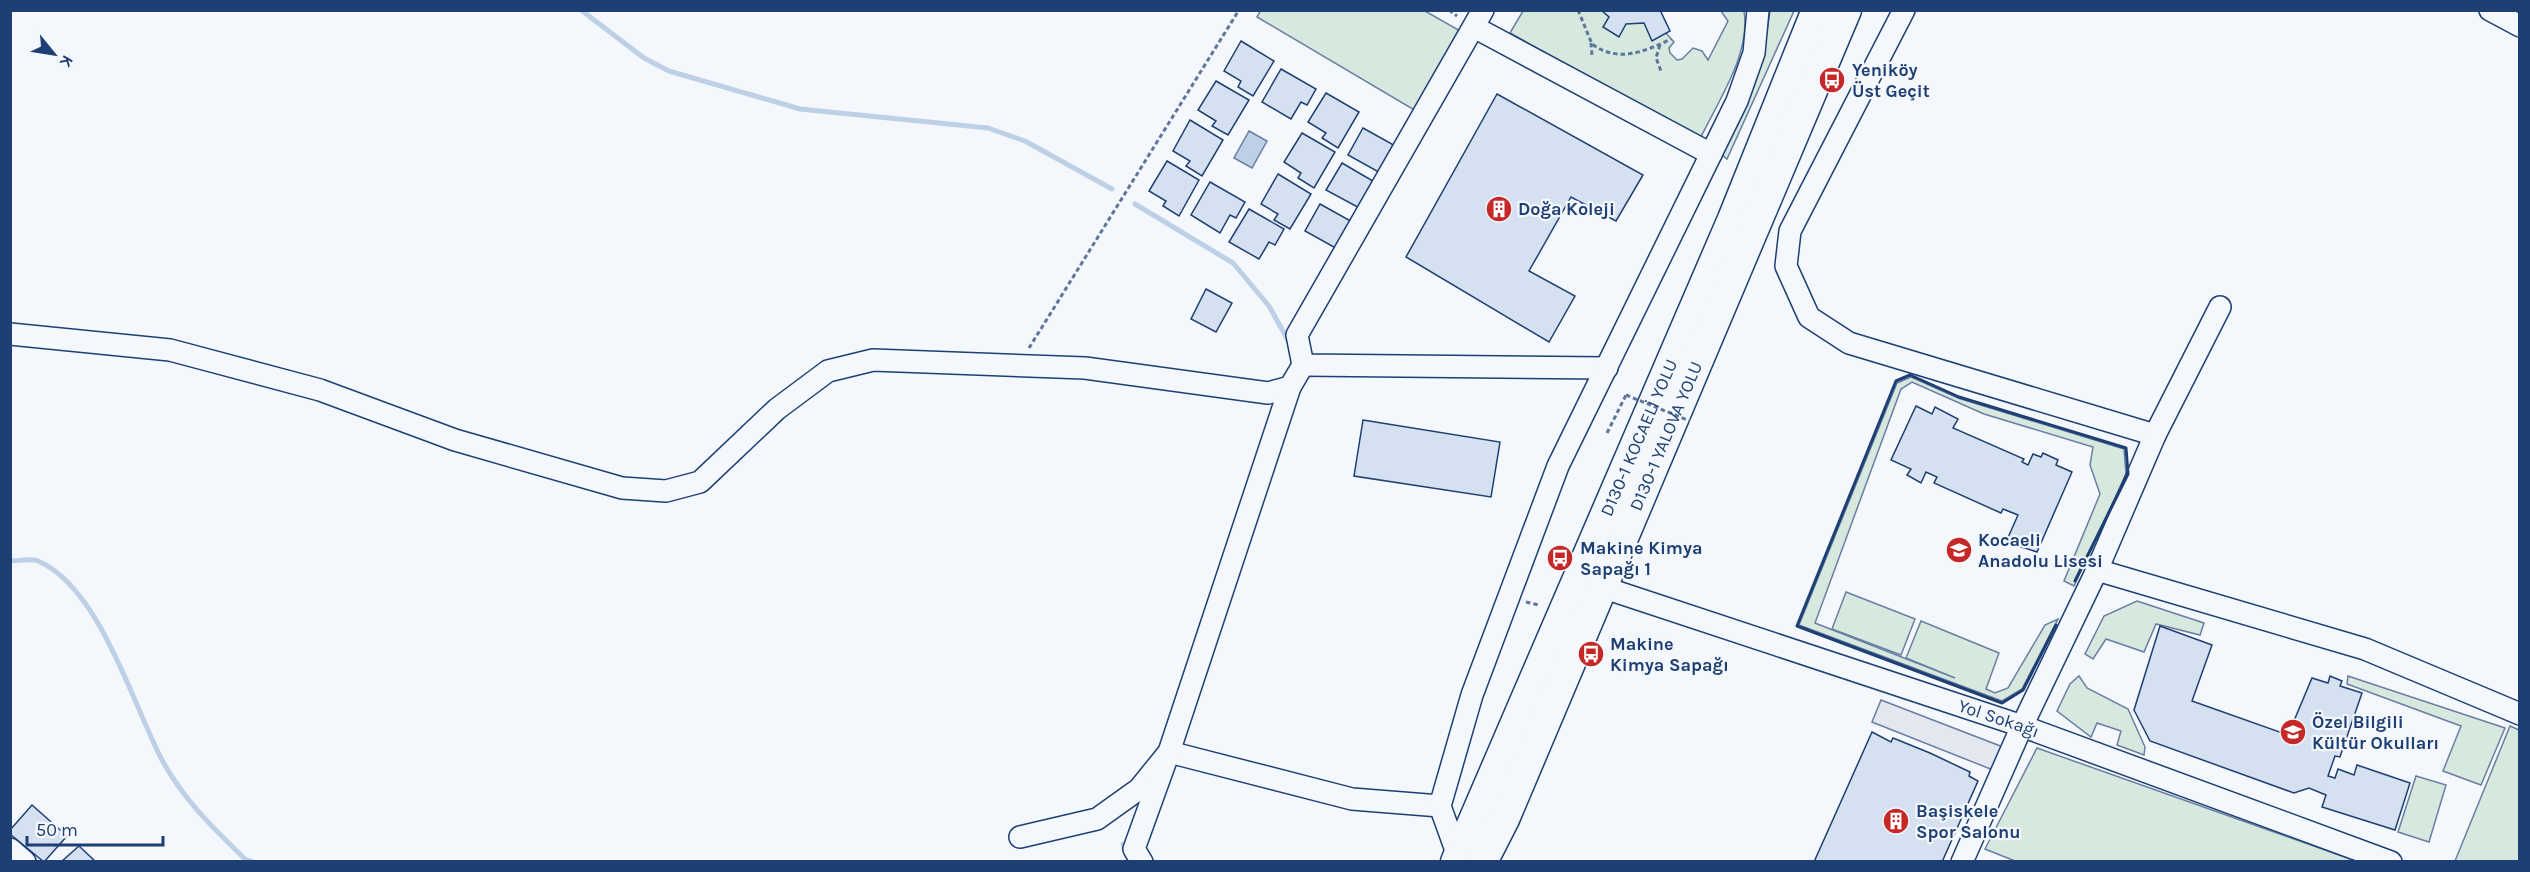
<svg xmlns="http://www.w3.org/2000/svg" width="2530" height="872" font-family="Karla,sans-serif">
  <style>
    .green { fill: #d7e8df; stroke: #687fa3; stroke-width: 1.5 }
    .parking { fill: #e3e8f0; stroke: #687fa3; stroke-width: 1.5 }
    .water { fill: #bed0e5; stroke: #687fa3; stroke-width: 1.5 }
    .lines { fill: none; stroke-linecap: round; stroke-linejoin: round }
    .stream { stroke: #bed0e5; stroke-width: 5 }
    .building { fill: #d5e0f0; stroke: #1d3f73; stroke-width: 1.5 }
    .minor-casing { stroke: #1d3f73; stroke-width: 24 }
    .highway-casing { stroke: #1d3f73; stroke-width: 33 }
    .path { stroke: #5e769c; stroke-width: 3; stroke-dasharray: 4.5 3; stroke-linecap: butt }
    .minor { stroke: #f4f7fb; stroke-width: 21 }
    .highway { stroke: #f4f7fb; stroke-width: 30 }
    .path-bridge { stroke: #5e769c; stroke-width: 3; stroke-dasharray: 4.5 3; stroke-linecap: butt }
    .wall { stroke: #1d3f73; stroke-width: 3 }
    .labels { text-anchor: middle; stroke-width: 4.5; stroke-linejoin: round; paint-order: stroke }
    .poi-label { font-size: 18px; font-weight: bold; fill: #1d3f73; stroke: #f4f7fb; text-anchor: start }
    .street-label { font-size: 18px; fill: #1d3f73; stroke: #f4f7fb }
  </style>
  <rect width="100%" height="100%" fill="#f4f7fb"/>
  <g class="green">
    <polygon points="1261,10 1425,11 1462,32 1416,111 1257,17"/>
    <path d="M1523,11H1654L1657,23L1674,42L1669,48L1670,53L1677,60L1682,59L1693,48L1702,51L1708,60L1728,21L1721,11H1744C1751,54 1718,101 1700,139L1510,33Z"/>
    <path d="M1770,11H1794L1727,159L1721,154C1751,104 1763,69 1770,11Z"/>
    <polygon points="1911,377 1958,398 2124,449 2126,474 2074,586 2064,581 2100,494 2090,465 2093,447 1984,414 1912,382 1901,389 1815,623 1955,678 1906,658 1921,621 1999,653 1986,689 1995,693 2008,688 2045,625 2058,619 2022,689 2002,701 1799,625 1897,383"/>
    <polygon points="1846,592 1915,619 1901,655 1832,629"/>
    <polygon points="2137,601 2204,623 2200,635 2156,624 2144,652 2106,639 2093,659 2085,654 2104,616"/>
    <polygon points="2079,676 2087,688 2128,709 2145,747 2144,755 2117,745 2121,731 2097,723 2091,737 2057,711 2070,684"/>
    <polygon points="2348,676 2505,728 2481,785 2443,771 2461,726 2347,684"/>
    <polygon points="2510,726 2519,730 2519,861 2455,861"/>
    <polygon points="2037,748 2356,861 2015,861 1985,849"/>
    <polygon points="2416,776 2446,785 2429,842 2398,832"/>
  </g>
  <polygon class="parking" points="1881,700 2003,747 1993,770 1872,722"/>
  <polygon class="water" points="1249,131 1267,141 1252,168 1234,158"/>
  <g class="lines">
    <g class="stream">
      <polyline points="581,10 644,58 669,71 800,109 988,128 1025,141 1112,189"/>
      <polyline points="1135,204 1233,263 1269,306 1288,340"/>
      <path d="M10,561C18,561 31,558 38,561C99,587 132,702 161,758C182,798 213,828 245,859L253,862"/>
      <polyline points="1123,844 1129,862"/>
    </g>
  </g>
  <g class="building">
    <polygon points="1601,10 1660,10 1670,31 1652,41 1644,23 1626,24 1619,37 1603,27 1609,17"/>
    <polygon points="1241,41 1274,61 1253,96 1238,87 1241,81 1224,71"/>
    <polygon points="1281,69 1316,89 1307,105 1301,102 1291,119 1262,102"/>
    <polygon points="1216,81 1249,100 1228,135 1212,126 1216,121 1198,110"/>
    <polygon points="1326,93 1359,112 1338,148 1322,138 1326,133 1308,122"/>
    <polygon points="1497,94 1643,175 1616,221 1571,197 1529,271 1575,296 1549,342 1406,257"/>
    <polygon points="1190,120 1223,140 1202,176 1186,166 1190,161 1173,151"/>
    <polygon points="1363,128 1399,148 1384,175 1348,155"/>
    <polygon points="1302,133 1335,152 1314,188 1298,178 1301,173 1284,162"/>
    <polygon points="1167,161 1199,180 1179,216 1163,206 1166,201 1149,191"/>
    <polygon points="1342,163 1378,184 1363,210 1326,190"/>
    <polygon points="1278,174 1311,194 1290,229 1274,220 1278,214 1261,204"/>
    <polygon points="1210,182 1245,202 1236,218 1230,215 1220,233 1191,215"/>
    <polygon points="1320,204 1356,224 1341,251 1305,231"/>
    <polygon points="1249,209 1284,229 1275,245 1269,242 1259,259 1229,242"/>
    <polygon points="1206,289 1232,303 1216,332 1191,319"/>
    <polygon points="1916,406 1932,414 1935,407 1958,419 1953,428 2024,459 2022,462 2028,465 2033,454 2041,457 2043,453 2058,460 2056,465 2072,472 2037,552 2006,542 2018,515 2003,509 2001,513 1934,483 1937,477 1926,472 1921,483 1907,475 1911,469 1891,460"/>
    <polygon points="1363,420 1500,442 1491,497 1354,476"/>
    <polygon points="2160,626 2212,645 2192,701 2288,735 2312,678 2328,683 2330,676 2342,681 2340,686 2362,693 2340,757 2335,756 2328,776 2335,778 2338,769 2354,775 2357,765 2410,783 2395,830 2322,807 2326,795 2309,788 2294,793 2150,741 2134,710"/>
    <polygon points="1872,732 1891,742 1893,738 1930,753 1970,772 1969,776 1978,781 1942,862 1814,862"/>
    <polygon points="32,805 67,836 44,862 10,834 10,830"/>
    <polygon points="79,846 96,862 61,862"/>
  </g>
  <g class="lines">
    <defs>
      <g id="minor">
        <polyline points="1483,10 1297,335 1303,365 1607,368"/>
        <polyline points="1904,10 1790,231 1786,266 1809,317 1849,343 2155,435"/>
        <polyline points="2490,10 2520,26"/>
        <polyline points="1474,27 1711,154"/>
        <polyline points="10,334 170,350 320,390 455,440 622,488 666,491 700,482 777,409 828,371 873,360 1085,368 1268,393 1290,387 1303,365"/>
        <polyline points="2097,570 2365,649 2520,714"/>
        <path id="s1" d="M1602,587L2022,726L2391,862"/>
        <polyline points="1020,837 1097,819 1139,789 1169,752 1352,799 1440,806"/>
        <polyline points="10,849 25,862"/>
        <polyline points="1458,856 1440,806 1472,695 1558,466 1737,101 1754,53 1758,10"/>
        <polyline points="1142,862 1134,849 1169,752 1290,387"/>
        <polyline points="1962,862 2022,726 2097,570 2155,435 2220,307"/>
      </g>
      <g id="highway">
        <path id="s2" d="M1456,862L1733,219L1817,10"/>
        <path id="s3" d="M1482,862L1504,819L1846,10"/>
      </g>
    </defs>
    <use href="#minor" class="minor-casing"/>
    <use href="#highway" class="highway-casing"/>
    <g class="path">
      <polyline points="1449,10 1457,16"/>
      <path d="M1578,10L1592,44C1618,63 1644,52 1671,39"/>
      <polyline points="1591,43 1592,56"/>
      <polyline points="1660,45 1656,58 1661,71"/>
      <polyline points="1029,348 1239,10"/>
      <polyline points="1607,433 1626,395"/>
      <polyline points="1526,602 1539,605"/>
    </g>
    <use href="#minor" class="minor"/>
    <use href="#highway" class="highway"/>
    <polyline class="path-bridge" points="1626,395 1690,421"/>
    <polyline class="wall" points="2056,625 2023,690 2002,703 1797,626 1896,381 1910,375 1959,397 2126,448 2128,474 2075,581"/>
  </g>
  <defs>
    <symbol id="bus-disc" viewBox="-11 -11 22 22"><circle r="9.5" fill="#c62828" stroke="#f4f7fb"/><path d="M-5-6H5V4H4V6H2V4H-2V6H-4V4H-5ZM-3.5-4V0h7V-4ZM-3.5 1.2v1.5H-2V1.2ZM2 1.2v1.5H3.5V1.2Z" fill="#fff"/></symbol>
    <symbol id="building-disc" viewBox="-11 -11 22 22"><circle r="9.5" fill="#c62828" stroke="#f4f7fb"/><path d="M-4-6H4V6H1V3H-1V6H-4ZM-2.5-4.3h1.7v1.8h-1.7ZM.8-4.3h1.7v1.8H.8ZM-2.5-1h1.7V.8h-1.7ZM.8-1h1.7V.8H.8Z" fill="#fff"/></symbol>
    <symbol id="school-disc" viewBox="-11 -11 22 22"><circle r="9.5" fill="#c62828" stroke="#f4f7fb"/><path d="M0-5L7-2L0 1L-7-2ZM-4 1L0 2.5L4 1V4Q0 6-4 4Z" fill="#fff"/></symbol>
  </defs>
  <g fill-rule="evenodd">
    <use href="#bus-disc" x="1817" y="65" width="30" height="30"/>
    <use href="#building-disc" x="1484" y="194" width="30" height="30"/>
    <use href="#school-disc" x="1944" y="535" width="30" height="30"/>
    <use href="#bus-disc" x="1545" y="543" width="30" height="30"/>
    <use href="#bus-disc" x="1576" y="639" width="30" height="30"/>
    <use href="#school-disc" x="2278" y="717" width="30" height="30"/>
    <use href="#building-disc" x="1881" y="806" width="30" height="30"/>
  </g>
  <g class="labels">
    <g class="poi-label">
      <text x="1852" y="76">Yeniköy<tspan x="1852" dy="21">Üst Geçit</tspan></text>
      <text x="1518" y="215">Doğa Koleji</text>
      <text x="1978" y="546">Kocaeli<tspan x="1978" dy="21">Anadolu Lisesi</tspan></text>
      <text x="1580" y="554">Makine Kimya<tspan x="1580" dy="21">Sapağı 1</tspan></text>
      <text x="1610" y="650">Makine<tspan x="1610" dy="21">Kimya Sapağı</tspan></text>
      <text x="2312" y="728">Özel Bilgili<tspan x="2312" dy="21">Kültür Okulları</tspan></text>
      <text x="1916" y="817">Başiskele<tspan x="1916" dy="21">Spor Salonu</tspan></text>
    </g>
    <g class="street-label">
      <text dy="6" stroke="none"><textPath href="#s2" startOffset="462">D130-1 KOCAELİ YOLU</textPath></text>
      <text dy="6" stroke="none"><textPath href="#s3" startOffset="464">D130-1 YALOVA YOLU</textPath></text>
      <text dy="6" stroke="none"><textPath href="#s1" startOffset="418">Yol Sokağı</textPath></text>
    </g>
  </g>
  <rect width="2530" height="872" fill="none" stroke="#1d3f73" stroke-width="24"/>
  <g transform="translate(54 54) rotate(120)" stroke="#f4f7fb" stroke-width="4.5" paint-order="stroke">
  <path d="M0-4.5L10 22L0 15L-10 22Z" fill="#1d3f73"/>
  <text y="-9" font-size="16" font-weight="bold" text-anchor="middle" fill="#1d3f73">K</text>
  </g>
  <path d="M27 836v9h136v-9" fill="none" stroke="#1d3f73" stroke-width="3"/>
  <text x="36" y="836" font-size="18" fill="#1d3f73" stroke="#f4f7fb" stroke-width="4.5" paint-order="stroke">50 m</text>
</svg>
